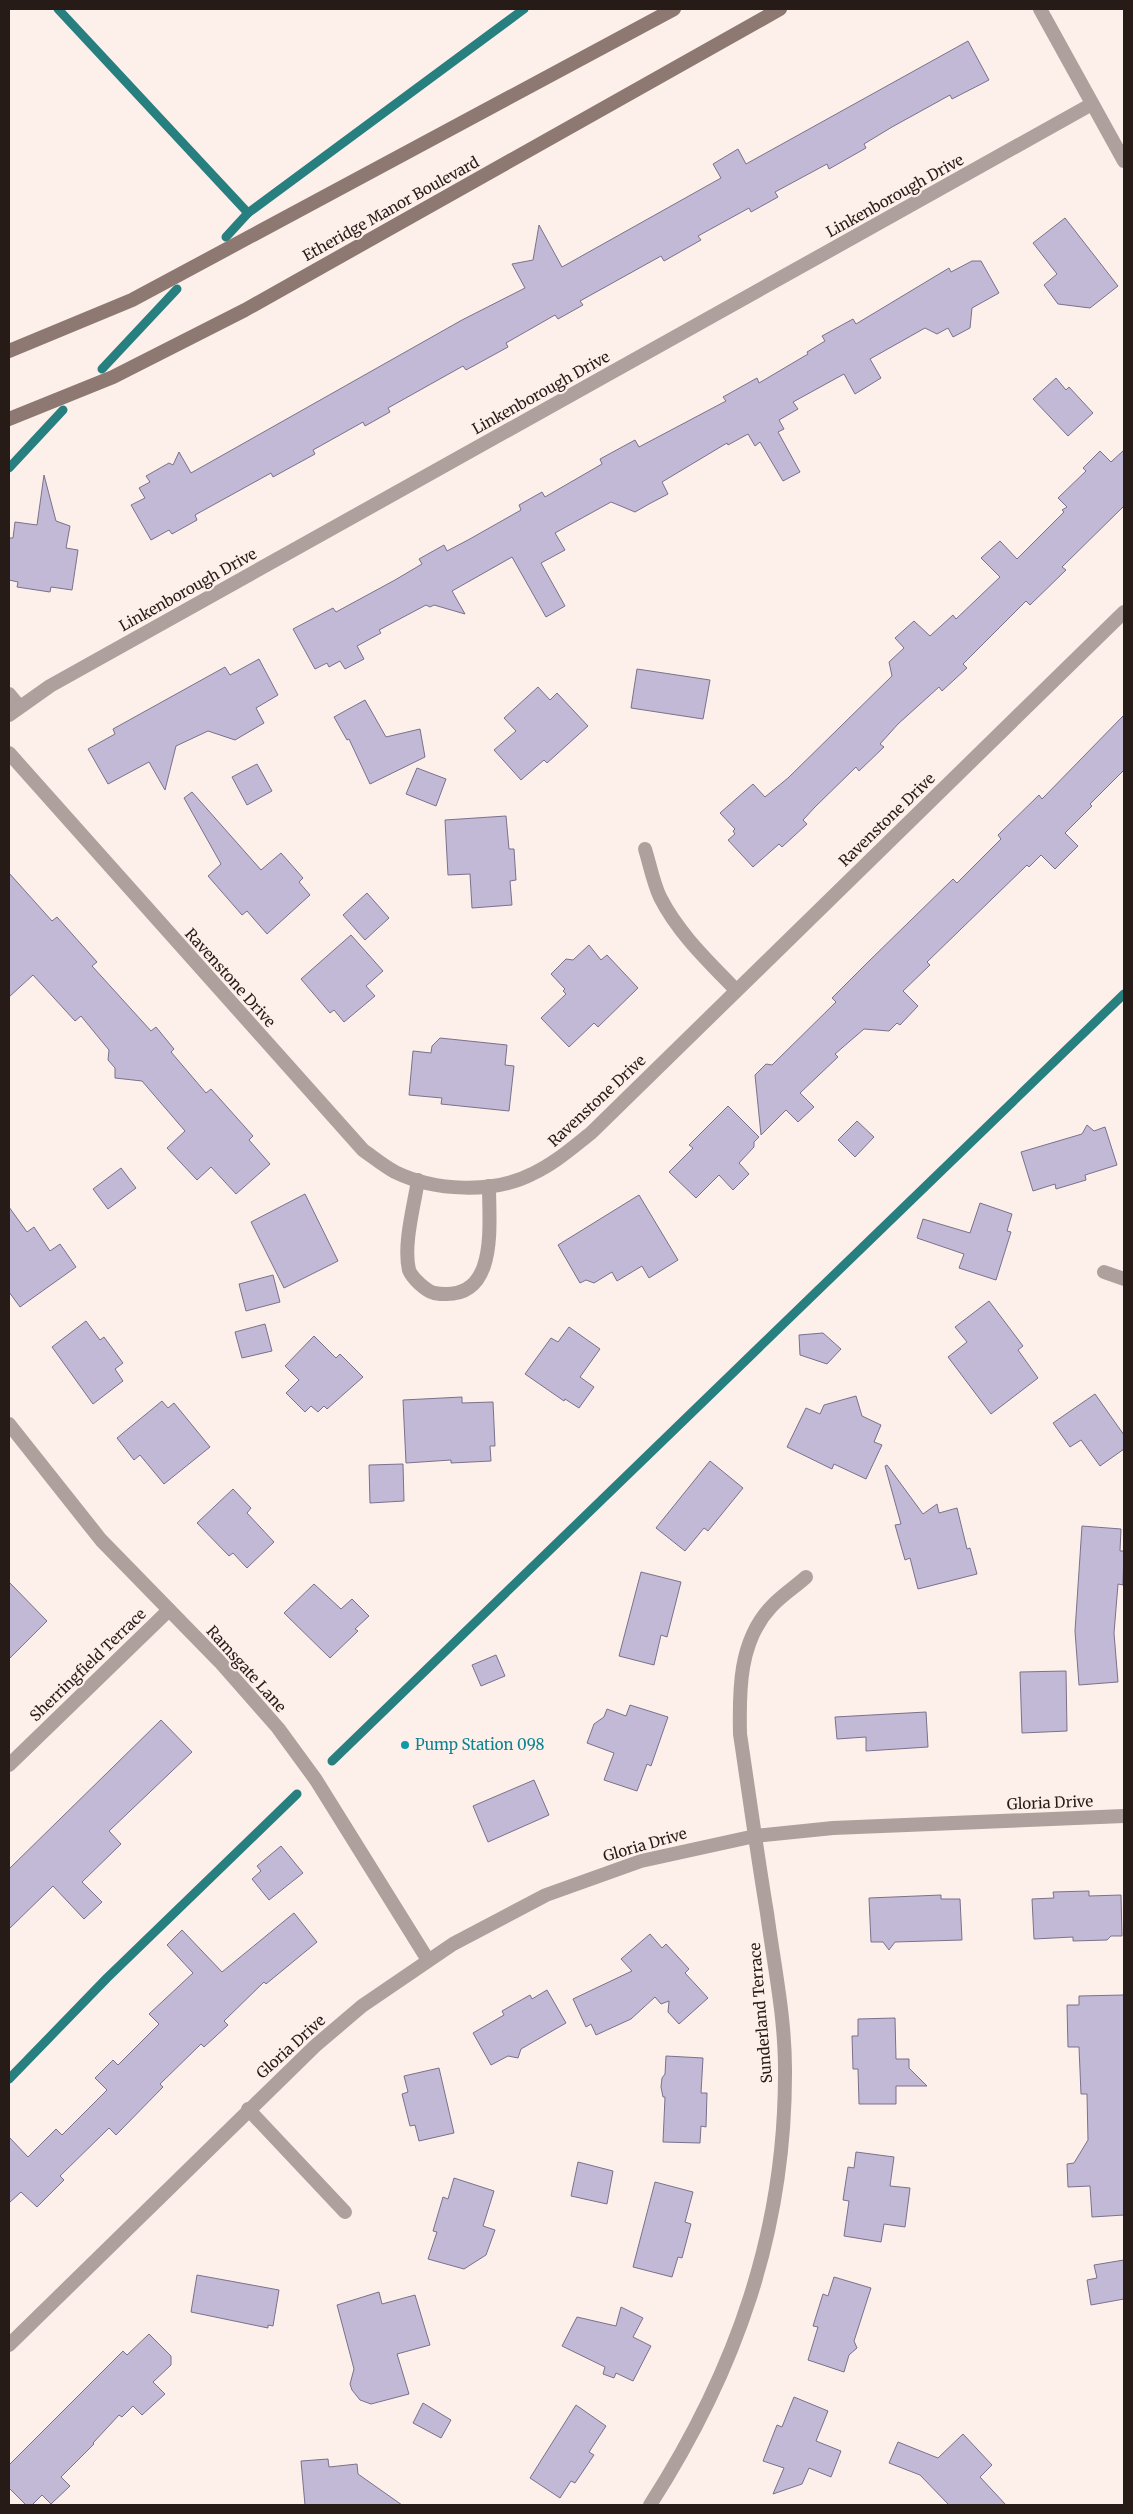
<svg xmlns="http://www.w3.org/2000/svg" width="1133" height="2514" font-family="Merriweather,serif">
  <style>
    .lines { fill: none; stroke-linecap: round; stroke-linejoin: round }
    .stream { stroke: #277f7f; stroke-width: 9 }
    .building { fill: #c1b9d5; stroke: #7a728c }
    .minor { stroke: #aea09c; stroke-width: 14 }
    .secondary { stroke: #8d7872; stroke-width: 14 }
    .culture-dot { fill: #0f9aa8; stroke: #fdefea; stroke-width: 2 }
    .labels { text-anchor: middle; stroke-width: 4.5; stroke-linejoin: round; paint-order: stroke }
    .street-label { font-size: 15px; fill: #271b17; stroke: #fdefea }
    .culture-label { font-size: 15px; fill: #0d838f; stroke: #fdefea; text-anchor: start }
  </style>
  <rect width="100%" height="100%" fill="#fdefea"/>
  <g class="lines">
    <g class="stream">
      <polyline points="58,9 248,213"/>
      <polyline points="226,237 248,213 524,9"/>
      <polyline points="102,369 177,289"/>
      <polyline points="9,468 63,410"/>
      <polyline points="332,1761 1124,994"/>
      <polyline points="9,2079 107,1978 297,1794"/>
    </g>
  </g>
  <g class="building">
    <polygon points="968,41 989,80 952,99 950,95 892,127 864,144 866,148 829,169 827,164 775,192 778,197 751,212 749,208 698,236 701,240 664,261 661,256 580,301 583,305 558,319 555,315 506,343 508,347 466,370 463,366 388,408 390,412 365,426 363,422 313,450 315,454 273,477 271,473 195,515 197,520 172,534 169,530 151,540 131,505 145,498 139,488 150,482 146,476 169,463 173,465 179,452 191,473 462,320 525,288 512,264 533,260 539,225 562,267 721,178 713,164 738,149 746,164"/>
    <polygon points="1065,218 1118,286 1090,308 1058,304 1044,285 1057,274 1033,243"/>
    <polygon points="972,261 981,261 999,293 972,308 970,328 953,337 948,328 937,334 925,328 870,359 881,378 855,394 844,374 793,402 798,409 779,420 784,429 778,432 800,472 783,481 760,442 755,446 748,434 728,445 727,443 662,482 668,494 649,504 635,512 611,502 555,533 565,550 541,563 565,606 546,617 512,557 452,591 465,614 434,605 430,607 426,605 379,630 381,633 357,646 364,659 345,669 340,661 329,667 327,663 315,669 293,629 333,608 336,612 395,580 422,564 419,559 444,545 447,551 468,540 521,510 519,505 542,492 545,497 602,464 600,459 635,440 639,447 726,401 723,397 757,378 759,383 808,354 807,352 825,341 822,336 853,319 856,324 949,268 951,272"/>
    <polygon points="1056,378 1066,390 1069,387 1093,413 1068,436 1033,399"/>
    <polygon points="1124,450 1124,506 1062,567 1066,570 1030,605 1026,601 963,664 967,668 942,691 939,687 898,724 880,744 884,747 859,771 856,767 815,807 803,820 807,824 782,847 779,844 753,867 728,840 735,834 733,831 735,829 720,813 753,784 765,797 788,778 892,676 889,662 904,648 895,638 914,621 930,636 953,615 956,619 1000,577 981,558 1000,541 1017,559 1064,512 1062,510 1067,507 1058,498 1086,471 1083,468 1100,451 1111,462"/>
    <polygon points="44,475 56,521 70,526 66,548 78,550 72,590 51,587 50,592 17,587 18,582 9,580 9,538 13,538 15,522 37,525"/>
    <polygon points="259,659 278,695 256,708 264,723 235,740 208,731 176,746 165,790 149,762 108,784 88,749 115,734 113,729 225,667 230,675"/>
    <polygon points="637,669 710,680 703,719 631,708"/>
    <polygon points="538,687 550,700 557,693 588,726 547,763 544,760 521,780 494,750 516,731 504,718"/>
    <polygon points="365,700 386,737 420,729 425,757 370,784 349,739 347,740 334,717"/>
    <polygon points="1124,715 1124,770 1090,804 1092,806 1065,833 1078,846 1055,869 1041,855 1029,867 1027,865 927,962 930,965 903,991 918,1006 900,1025 897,1023 889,1031 864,1029 835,1054 838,1057 800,1093 814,1107 798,1122 786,1110 761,1135 755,1075 766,1064 772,1065 836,1002 832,998 868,962 953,879 957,883 1001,839 998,835 1039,795 1042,799"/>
    <polygon points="257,764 272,791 247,805 232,777"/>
    <polygon points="417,768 446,779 436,806 406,794"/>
    <polygon points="192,792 261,870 281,853 303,878 299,882 310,895 267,934 247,911 242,915 208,876 221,864 184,798"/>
    <polygon points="506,816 509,849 514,849 516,880 510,881 512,905 472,908 470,874 448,875 445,820"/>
    <polygon points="9,873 52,921 57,917 97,962 92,966 151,1031 156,1027 174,1049 171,1052 206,1093 211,1089 253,1136 249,1140 270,1164 236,1194 211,1167 197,1180 167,1148 185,1131 142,1081 115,1078 115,1068 108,1060 109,1050 81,1016 75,1021 33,975 9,997"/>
    <polygon points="367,893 389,918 365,940 343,915"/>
    <polygon points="351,935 383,971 366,986 375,996 344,1022 334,1010 330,1013 301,979"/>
    <polygon points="589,945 601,960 607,955 638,988 598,1027 594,1023 569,1047 541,1018 566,994 563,991 565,989 551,974 566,959 573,960"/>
    <polygon points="440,1038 507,1045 505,1065 514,1066 509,1111 441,1104 442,1098 409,1095 413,1051 431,1053 432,1046"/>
    <polygon points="728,1106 759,1137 754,1142 754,1147 739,1163 749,1174 733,1190 719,1175 696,1198 669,1172 693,1148 689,1145"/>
    <polygon points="857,1121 874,1137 855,1157 838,1140"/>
    <polygon points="1087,1125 1094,1131 1105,1127 1117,1165 1085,1175 1086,1180 1056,1189 1055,1184 1033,1191 1021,1152 1082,1134"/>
    <polygon points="121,1168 136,1188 108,1209 93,1189"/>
    <polygon points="305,1194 338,1261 284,1288 251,1222"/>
    <polygon points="639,1195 678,1260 649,1278 642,1266 617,1281 612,1272 594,1283 586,1280 580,1283 558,1245"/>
    <polygon points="980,1203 1012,1214 1007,1231 1011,1232 996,1280 959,1268 964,1254 917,1238 923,1219 970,1233"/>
    <polygon points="9,1207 27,1232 34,1227 50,1251 60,1244 76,1267 20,1307 9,1292"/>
    <polygon points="273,1275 280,1302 246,1311 239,1284"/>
    <polygon points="989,1301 1023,1346 1018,1350 1038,1378 991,1414 948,1357 967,1342 955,1327"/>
    <polygon points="86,1321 100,1340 104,1337 123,1363 115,1369 123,1381 93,1404 52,1347"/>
    <polygon points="265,1324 272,1351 242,1358 235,1332"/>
    <polygon points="569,1327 600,1349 580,1377 594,1387 579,1408 565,1399 564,1401 525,1374 551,1338 558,1342"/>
    <polygon points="823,1333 841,1349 827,1364 800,1355 799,1335"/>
    <polygon points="314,1336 336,1358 340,1354 363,1377 327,1409 324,1406 318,1412 311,1406 305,1412 286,1393 299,1380 285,1366"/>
    <polygon points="1095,1394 1124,1435 1124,1449 1100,1466 1081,1440 1070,1447 1053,1423"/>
    <polygon points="856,1396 862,1416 881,1425 874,1442 882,1445 866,1479 834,1464 832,1469 787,1447 806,1408 820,1414 824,1405"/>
    <polygon points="462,1397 462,1403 493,1402 495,1446 490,1446 491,1461 451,1463 451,1460 406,1463 403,1400"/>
    <polygon points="162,1401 168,1408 174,1403 210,1447 164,1484 140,1455 134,1460 117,1438"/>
    <polygon points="710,1461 743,1488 708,1531 704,1528 685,1551 656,1528"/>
    <polygon points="403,1464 404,1501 370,1503 369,1465"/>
    <polygon points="887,1465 923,1514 937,1504 939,1513 957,1508 967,1549 970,1548 977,1574 918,1589 910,1558 905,1560 895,1525 901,1524 885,1466"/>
    <polygon points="233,1489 251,1508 247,1513 274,1542 247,1568 233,1553 229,1556 197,1523"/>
    <polygon points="1082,1526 1121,1529 1120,1551 1124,1551 1123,1585 1118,1584 1114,1633 1118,1682 1079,1685 1075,1631"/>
    <polygon points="641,1572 681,1582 667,1637 661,1635 654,1665 619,1656"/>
    <polygon points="9,1582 47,1621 9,1659"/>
    <polygon points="314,1584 341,1609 352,1599 369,1616 355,1629 358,1631 330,1658 284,1613"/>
    <polygon points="496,1655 505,1676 481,1686 472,1665"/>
    <polygon points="1066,1671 1067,1731 1022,1733 1020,1672"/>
    <polygon points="630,1705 668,1717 651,1766 647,1764 637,1791 604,1780 614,1753 587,1743 594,1724 604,1717 607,1709 626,1716"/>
    <polygon points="926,1712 928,1747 866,1751 866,1737 837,1739 835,1717"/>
    <polygon points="161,1720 192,1752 109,1831 121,1844 82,1882 102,1902 84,1919 53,1886 9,1929 9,1869"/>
    <polygon points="534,1780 549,1815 488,1842 473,1806"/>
    <polygon points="281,1846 303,1873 269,1900 252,1879 261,1871 257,1866"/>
    <polygon points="1089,1891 1089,1896 1121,1895 1122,1936 1111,1936 1107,1940 1073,1941 1073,1937 1034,1939 1032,1899 1054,1898 1053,1892"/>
    <polygon points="941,1895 941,1899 960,1899 962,1940 895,1942 889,1950 883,1942 871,1942 869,1898"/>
    <polygon points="294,1913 317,1942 266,1984 264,1982 224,2021 228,2025 204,2047 201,2044 160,2084 163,2087 116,2135 109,2128 60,2176 64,2180 37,2207 21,2192 9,2203 9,2137 28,2157 56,2129 62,2135 107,2090 95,2078 113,2060 118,2065 159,2024 149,2014 193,1973 167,1945 182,1930 222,1972"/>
    <polygon points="650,1934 662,1948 666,1944 689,1969 685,1973 708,1998 679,2024 668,2012 669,2001 661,2004 655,1997 631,2019 596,2035 591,2024 586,2027 573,1999 632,1971 621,1959"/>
    <polygon points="547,1990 566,2023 521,2049 518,2058 508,2056 491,2065 473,2033 504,2015 502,2011 530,1995 532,1999"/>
    <polygon points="1124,1995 1124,2215 1092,2217 1090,2186 1068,2187 1067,2164 1074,2163 1088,2140 1087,2094 1081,2094 1079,2047 1068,2047 1067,2005 1079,2005 1079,1996"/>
    <polygon points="895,2018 896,2059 909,2059 909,2068 927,2086 896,2086 896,2104 859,2104 858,2069 853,2069 852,2036 858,2036 858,2019"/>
    <polygon points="666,2056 703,2058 701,2093 707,2093 706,2127 701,2126 700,2143 663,2142 665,2097 663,2097 661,2087 662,2078 665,2074"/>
    <polygon points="439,2068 454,2133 419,2141 415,2125 410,2126 402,2094 408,2092 404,2076"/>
    <polygon points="856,2152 894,2157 890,2186 910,2188 905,2227 884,2224 881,2242 844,2236 849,2201 843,2200 848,2167 854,2168"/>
    <polygon points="578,2162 613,2171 607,2204 571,2196"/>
    <polygon points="454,2178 494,2191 483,2226 495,2230 486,2255 464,2269 428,2259 437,2232 433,2231 443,2197 448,2199"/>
    <polygon points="655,2182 693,2192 685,2222 691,2224 682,2258 678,2257 672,2277 633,2267"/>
    <polygon points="1124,2260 1124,2299 1091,2305 1087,2280 1097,2278 1094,2265"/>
    <polygon points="197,2275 279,2290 273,2326 268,2325 268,2328 191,2312"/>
    <polygon points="834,2277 871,2288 854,2341 857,2348 849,2355 844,2372 808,2360 818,2327 813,2326 823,2294 828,2296"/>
    <polygon points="379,2292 382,2304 415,2295 430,2345 397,2354 409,2394 371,2404 360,2400 352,2390 350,2384 354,2369 337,2305"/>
    <polygon points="621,2307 643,2318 633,2337 651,2346 633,2381 616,2373 614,2378 603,2374 605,2367 562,2346 577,2317 616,2326"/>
    <polygon points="149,2334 171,2356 171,2365 153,2382 165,2394 142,2415 133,2406 122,2417 119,2415 93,2443 94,2444 61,2477 70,2486 51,2504 42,2495 32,2505 26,2505 9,2488 9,2465 123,2351 127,2355"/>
    <polygon points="794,2397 828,2411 816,2441 841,2451 831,2477 809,2468 802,2484 773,2494 784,2468 763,2461 777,2425 782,2427"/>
    <polygon points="423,2403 451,2420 441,2438 413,2423"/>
    <polygon points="576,2405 606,2426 589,2452 594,2455 575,2483 571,2481 560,2498 530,2478"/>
    <polygon points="963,2434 992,2465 980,2477 1006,2505 949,2505 920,2475 889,2463 898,2442 938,2458"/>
    <polygon points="328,2459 329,2467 357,2464 358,2474 402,2505 305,2505 301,2461"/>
  </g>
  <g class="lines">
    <g class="minor">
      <polyline points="1040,9 1124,161"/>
      <polyline points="9,694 19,706"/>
      <polyline points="9,715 50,686 1092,104"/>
      <path d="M9,753L363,1150C373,1157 384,1166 395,1172C434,1191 493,1194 532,1174C554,1164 572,1148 591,1133L1124,612"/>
      <path d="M645,849C650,865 653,882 660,897C678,933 709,962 736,990"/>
      <path d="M418,1180C414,1206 403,1245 409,1270C412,1278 426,1291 434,1293C499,1304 489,1228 489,1186"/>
      <polyline points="1104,1272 1124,1279"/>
      <polyline points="9,1424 101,1540 220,1662 278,1728 316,1780 428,1960"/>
      <polyline points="9,1765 169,1610"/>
      <polyline points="248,2109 345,2212"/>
      <polyline points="9,2345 315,2046 362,2006 453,1944 546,1895 641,1861 755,1836 833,1828 1124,1816"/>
      <path d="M650,2505C736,2371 786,2230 785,2069C785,2017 774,1965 767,1913C757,1853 749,1794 740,1734C739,1690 739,1641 771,1607C781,1596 795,1587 806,1577"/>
    </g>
    <g class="secondary">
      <polyline points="9,351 132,300 674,9"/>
      <polyline points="9,419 113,377 245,310 780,9"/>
    </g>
  </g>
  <circle class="culture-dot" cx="405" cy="1745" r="5"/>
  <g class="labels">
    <g class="street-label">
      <text transform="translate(895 196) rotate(-29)" y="5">Linkenborough Drive</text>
      <text transform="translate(391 209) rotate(-29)" y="5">Etheridge Manor Boulevard</text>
      <text transform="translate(541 393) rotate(-29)" y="5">Linkenborough Drive</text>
      <text transform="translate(188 590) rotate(-29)" y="5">Linkenborough Drive</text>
      <text transform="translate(887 820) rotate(-44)" y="5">Ravenstone Drive</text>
      <text transform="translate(230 978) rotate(48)" y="5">Ravenstone Drive</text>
      <text transform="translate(597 1101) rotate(-43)" y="5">Ravenstone Drive</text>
      <text transform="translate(88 1665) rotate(-44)" y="5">Sherringfield Terrace</text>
      <text transform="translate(246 1669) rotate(48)" y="5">Ramsgate Lane</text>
      <text transform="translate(1050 1803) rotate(-2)" y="5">Gloria Drive</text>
      <text transform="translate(645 1845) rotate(-16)" y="5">Gloria Drive</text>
      <text transform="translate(761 2013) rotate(-95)" y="5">Sunderland Terrace</text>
      <text transform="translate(291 2047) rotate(-42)" y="5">Gloria Drive</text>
    </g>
    <g class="culture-label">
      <text x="415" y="1750">Pump Station 098</text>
    </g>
  </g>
  <rect width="1133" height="2514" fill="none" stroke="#271b17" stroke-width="20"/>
</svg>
